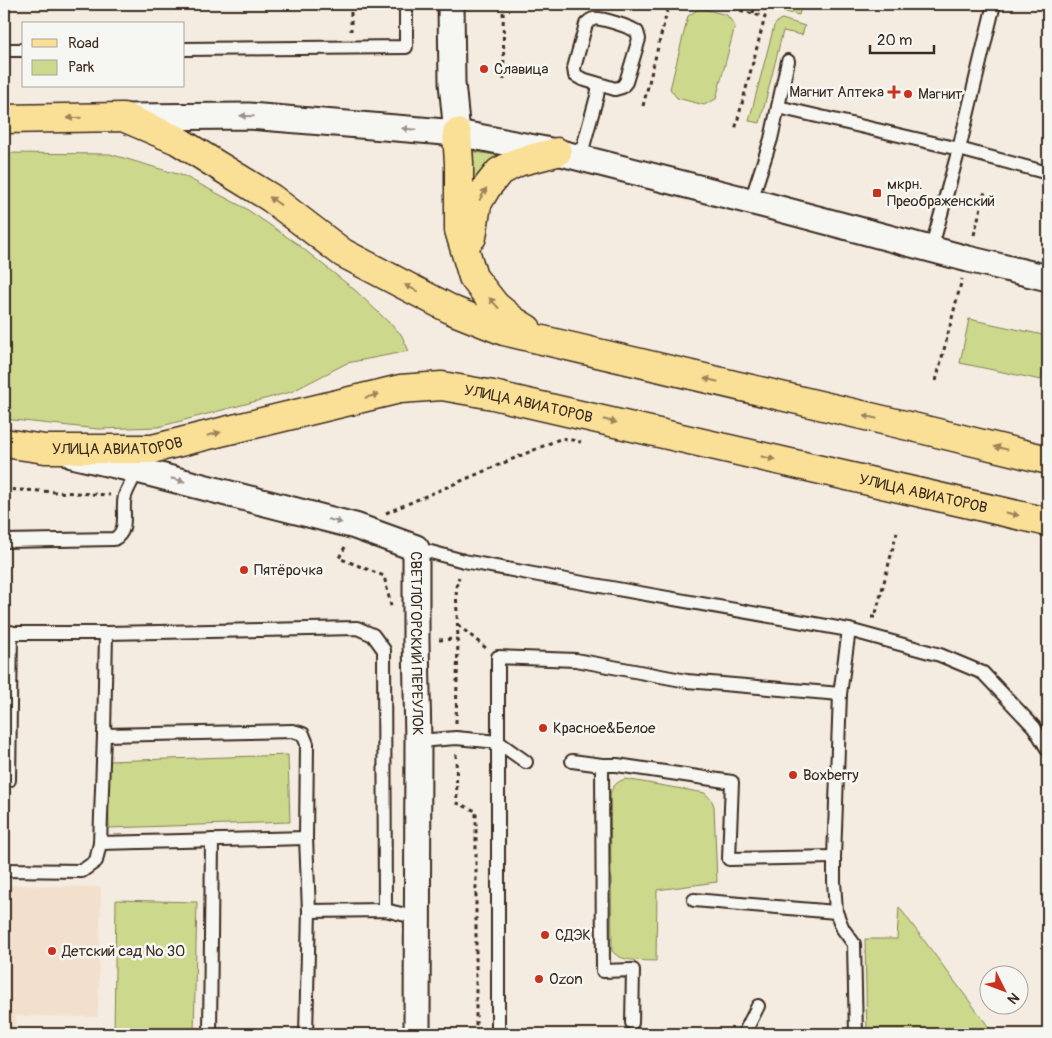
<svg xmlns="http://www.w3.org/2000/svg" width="1052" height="1038" font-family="Pangolin,sans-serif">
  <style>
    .built { fill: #f2e0cd }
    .green { fill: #ccd88b; stroke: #848154 }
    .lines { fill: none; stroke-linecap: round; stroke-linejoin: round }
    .service-casing { stroke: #3b2a1e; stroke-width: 16 }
    .minor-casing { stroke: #3b2a1e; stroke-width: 29 }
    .primary-casing { stroke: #3b2a1e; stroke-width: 31 }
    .path { stroke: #3b2a1e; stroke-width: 3; stroke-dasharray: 4 4; stroke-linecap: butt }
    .service { stroke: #f6f6f2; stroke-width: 12 }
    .minor { stroke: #f6f6f2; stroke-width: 25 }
    .primary { stroke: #fadf96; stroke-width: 28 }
    .oneway { fill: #989088 }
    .oneway2 { fill: #9a845a }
    .poi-dot { fill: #c8321e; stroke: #f6f6f2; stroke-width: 2 }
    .labels { text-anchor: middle; stroke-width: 5; stroke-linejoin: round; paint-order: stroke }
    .poi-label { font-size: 15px; fill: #3b2a1e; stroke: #f6f6f2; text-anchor: start }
    .street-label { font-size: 15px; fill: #3b2a1e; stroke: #f6f6f2 }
  </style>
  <rect width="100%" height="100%" fill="#f4ece1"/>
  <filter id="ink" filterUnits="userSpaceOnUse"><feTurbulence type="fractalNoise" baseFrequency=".02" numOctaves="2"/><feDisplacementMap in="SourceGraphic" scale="10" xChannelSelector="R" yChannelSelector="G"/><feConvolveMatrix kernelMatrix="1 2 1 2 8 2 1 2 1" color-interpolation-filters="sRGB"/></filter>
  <g filter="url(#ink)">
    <polygon class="built" points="4,885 101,887 98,1017 16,1016 15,1034 4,1034"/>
    <g class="green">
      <polygon points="758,4 802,4 799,15 759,6"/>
      <polygon points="700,8 727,15 735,26 716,99 704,105 677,98 670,89 688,16"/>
      <polygon points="782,19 805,26 802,35 783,31 760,123 749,121 774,26 779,20"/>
      <polygon points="469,151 508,157 466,215"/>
      <polygon points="4,153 110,154 184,176 245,208 296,243 356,291 401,334 409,351 347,363 291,392 158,427 98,429 4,419"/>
      <polygon points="969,319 1048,336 1048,347 1041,380 960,363"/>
      <polygon points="288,755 290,822 109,828 107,761"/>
      <path d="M625,779L705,793L712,801L714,806L717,882L657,890L656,961C642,960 622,963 612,951L610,794C613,785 617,782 625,779Z"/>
      <polygon points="116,900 197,902 194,1034 114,1034"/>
      <polygon points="899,907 994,1034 867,1034 865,939 897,939"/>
    </g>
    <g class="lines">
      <defs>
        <g id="service">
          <polyline points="184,49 406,47 406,4"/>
          <polyline points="4,50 24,50"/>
          <polyline points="778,107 959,149 1048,173"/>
          <path d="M580,158L597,96L599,84L582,79L575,75L574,68L586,24C588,22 590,20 593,19C600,17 631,27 637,32L639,39L626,82L622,87L615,89L599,84"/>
          <polyline points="751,201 771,139 788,61"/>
          <polyline points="931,250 959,149 994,4"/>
          <path d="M4,541L114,539C130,531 121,510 125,496C128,487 134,478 137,470"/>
          <polyline points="416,548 464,561 544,576 849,630 940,655 983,673 1034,727 1048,750"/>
          <polyline points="4,633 106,633 357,628 373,635 384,650 385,910"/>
          <polyline points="104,735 293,731 303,734 307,744 306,838 309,911 306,1034"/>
          <polyline points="418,741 456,738 498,742 526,762"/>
          <polyline points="572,761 602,765 617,765 732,782 729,859 834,857"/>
          <polyline points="602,765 603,971 633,970 632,1023"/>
          <polyline points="4,781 9,780 11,632"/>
          <polyline points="100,843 306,838"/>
          <polyline points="4,870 82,871 96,861 100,843 104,735 106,633"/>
          <polyline points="694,900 836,912 843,929 854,944 856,1034"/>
          <polyline points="309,911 385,910 418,918"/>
          <polyline points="836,912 834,881 834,857 840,694 849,630"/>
          <polyline points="210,1034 212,840"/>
          <polyline points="498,1034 498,657 576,660 687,681 840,694"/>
          <polyline points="744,1034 758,1006"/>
        </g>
        <g id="minor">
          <polyline points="451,4 452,83 457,133"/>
          <polyline points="124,117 249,116 457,133 561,153 769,206 968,259 1048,278"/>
          <path id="s1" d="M72,455L137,470L355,526L416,548V641L418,741L417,1034"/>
        </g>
        <g id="primary">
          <polyline points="4,119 123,117 177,140 217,165 271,198 343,253 454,311 504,331 917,428 1048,460"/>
          <polyline points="457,133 459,163 459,230 473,277 495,305 514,321 527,329"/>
          <polyline points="472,237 477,204 487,187 499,172 518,162 557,152"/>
          <path id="s2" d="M4,443L45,449H152L225,431L400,389L442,386L493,395L1048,522"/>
        </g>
      </defs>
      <use href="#service" class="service-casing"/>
      <use href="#minor" class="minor-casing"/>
      <use href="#primary" class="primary-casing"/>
      <g class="path">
        <polyline points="351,4 351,31"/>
        <polyline points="503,4 504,82"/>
        <polyline points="717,4 765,17 735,130"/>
        <polyline points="753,13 755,4"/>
        <polyline points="643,106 669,4"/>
        <polyline points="974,235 985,191"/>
        <polyline points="936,381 962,279"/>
        <polyline points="4,489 110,495"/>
        <polyline points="386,513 562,438 581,442"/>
        <polyline points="345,547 339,558 384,576 392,610"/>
        <polyline points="871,617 875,617 897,532"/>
        <polyline points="458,625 486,648"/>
        <polyline points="439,640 458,639"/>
        <polyline points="456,723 458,639 456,587 459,577"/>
        <polyline points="456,754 457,803 476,811 476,1034"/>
      </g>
      <use href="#service" class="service"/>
      <use href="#minor" class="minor"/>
      <use href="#primary" class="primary"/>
    </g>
    <defs><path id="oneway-solid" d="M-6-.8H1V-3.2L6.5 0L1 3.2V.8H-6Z" transform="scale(1.25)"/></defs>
    <g class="oneway">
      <use href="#oneway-solid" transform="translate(247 116) rotate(-178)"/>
      <use href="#oneway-solid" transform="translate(409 129) rotate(-175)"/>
      <use href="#oneway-solid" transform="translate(178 480) rotate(14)"/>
      <use href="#oneway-solid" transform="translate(335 521) rotate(15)"/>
    </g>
    <g class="oneway2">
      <use href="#oneway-solid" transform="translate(74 118) rotate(179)"/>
      <use href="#oneway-solid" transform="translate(483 194) rotate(-60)"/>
      <use href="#oneway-solid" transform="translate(275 201) rotate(-144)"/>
      <use href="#oneway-solid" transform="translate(411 288) rotate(-152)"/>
      <use href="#oneway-solid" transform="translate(494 303) rotate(-133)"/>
      <use href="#oneway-solid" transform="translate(711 380) rotate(-167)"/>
      <use href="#oneway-solid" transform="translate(372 396) rotate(-13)"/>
      <use href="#oneway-solid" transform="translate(870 417) rotate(-167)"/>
      <use href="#oneway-solid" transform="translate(610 421) rotate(13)"/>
      <use href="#oneway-solid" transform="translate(214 434) rotate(-14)"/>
      <use href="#oneway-solid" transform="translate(1001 448) rotate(-167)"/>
      <use href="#oneway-solid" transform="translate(768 458) rotate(13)"/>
      <use href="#oneway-solid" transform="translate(1012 514) rotate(13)"/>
    </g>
  </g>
  <g class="poi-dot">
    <circle cx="484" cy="69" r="5"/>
    <path d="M891.5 84.5h5v5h5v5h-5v5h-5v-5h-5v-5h5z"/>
    <circle cx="908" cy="94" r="5"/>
    <rect x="872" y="188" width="10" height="10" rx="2.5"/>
    <circle cx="244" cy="570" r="5"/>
    <circle cx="543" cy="728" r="5"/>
    <circle cx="793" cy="775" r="5"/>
    <circle cx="545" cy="935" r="5"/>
    <circle cx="52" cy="951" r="5"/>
    <circle cx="539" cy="979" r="5"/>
  </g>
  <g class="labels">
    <g class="poi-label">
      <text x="494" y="74">Славица</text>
      <text x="884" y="97" text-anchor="end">Магнит Аптека</text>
      <text x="918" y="99">Магнит</text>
      <text x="887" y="189">мкрн.<tspan x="887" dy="17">Преображенский</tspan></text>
      <text x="254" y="575">Пятёрочка</text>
      <text x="553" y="733">Красное&amp;Белое</text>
      <text x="803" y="780">Boxberry</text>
      <text x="555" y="940">СДЭК</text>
      <text x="62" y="956">Детский сад № 30</text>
      <text x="549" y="984">Ozon</text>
    </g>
    <g class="street-label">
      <text dy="5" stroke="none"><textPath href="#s2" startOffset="534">УЛИЦА АВИАТОРОВ</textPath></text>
      <text dy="5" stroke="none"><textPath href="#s2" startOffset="114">УЛИЦА АВИАТОРОВ</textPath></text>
      <text dy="5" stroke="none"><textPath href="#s2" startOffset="939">УЛИЦА АВИАТОРОВ</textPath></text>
      <text dy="5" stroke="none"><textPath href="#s1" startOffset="452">СВЕТЛОГОРСКИЙ ПЕРЕУЛОК</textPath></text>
    </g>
  </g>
  <rect width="1052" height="1038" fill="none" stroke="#f6f6f2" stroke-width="20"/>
  <rect x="10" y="10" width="1032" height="1018" fill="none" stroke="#3b2a1e" stroke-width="2" filter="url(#ink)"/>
  <rect x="22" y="22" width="162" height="65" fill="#f6f6f2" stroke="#aba49d"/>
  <rect x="32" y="39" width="25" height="8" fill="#fadf96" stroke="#aba49d"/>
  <text x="68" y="48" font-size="15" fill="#3b2a1e">Road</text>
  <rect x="32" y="60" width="25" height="15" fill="#ccd88b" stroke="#aba49d"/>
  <text x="68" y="72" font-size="15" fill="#3b2a1e">Park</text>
  <g transform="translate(1004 990) rotate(132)"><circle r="24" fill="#f6f6f2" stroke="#aba49d"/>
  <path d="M0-4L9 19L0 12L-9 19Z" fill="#c8321e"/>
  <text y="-8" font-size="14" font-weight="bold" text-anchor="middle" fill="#3b2a1e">N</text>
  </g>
  <path d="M870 45v8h64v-8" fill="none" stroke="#3b2a1e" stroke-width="2.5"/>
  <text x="877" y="45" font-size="15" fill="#3b2a1e" stroke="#f6f6f2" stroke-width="4" paint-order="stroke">20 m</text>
</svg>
